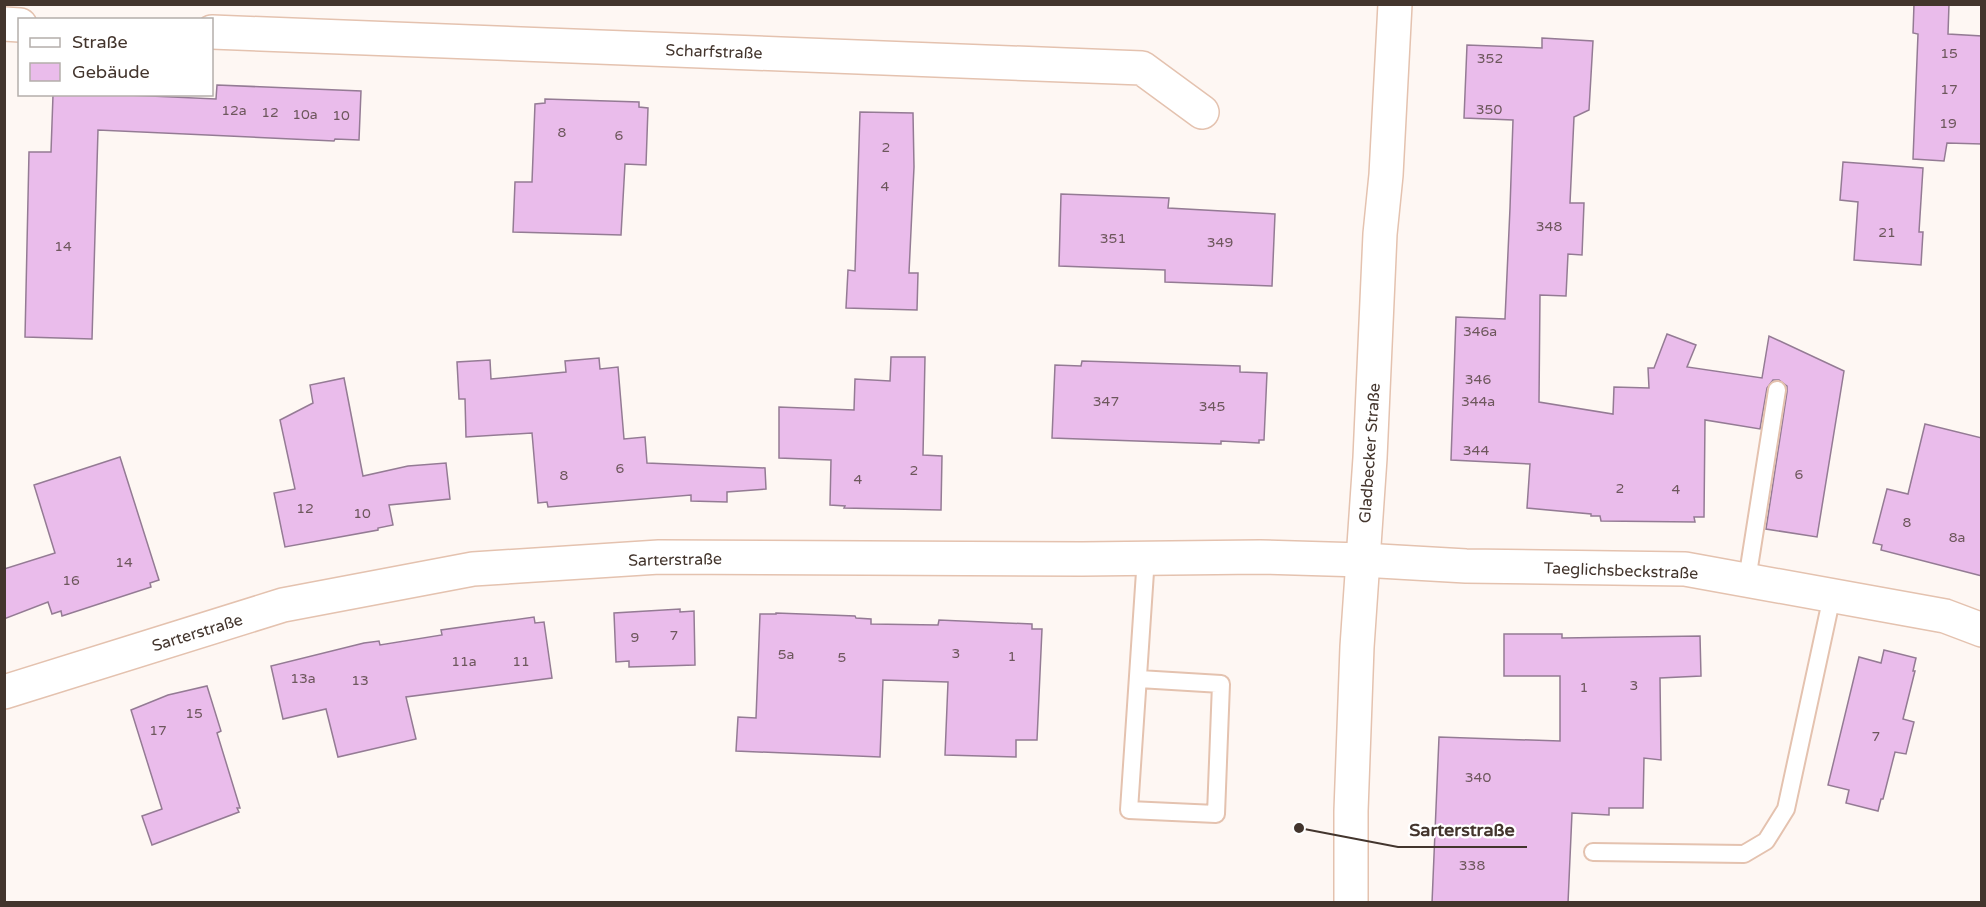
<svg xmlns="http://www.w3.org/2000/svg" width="1986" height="907" font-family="'Varela Round',sans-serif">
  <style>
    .building { fill: #eabceb; stroke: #947b94; stroke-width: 1.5 }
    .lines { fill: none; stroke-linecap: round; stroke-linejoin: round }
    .service-casing { stroke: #e4c2af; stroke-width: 20 }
    .minor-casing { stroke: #e4c2af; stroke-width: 36 }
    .secondary-casing { stroke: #e4c2af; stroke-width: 36 }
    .service { stroke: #fff; stroke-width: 16 }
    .minor { stroke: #fff; stroke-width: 33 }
    .secondary { stroke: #fff; stroke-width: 33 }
    .labels { text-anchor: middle; stroke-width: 4.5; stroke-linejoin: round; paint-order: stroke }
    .number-label { font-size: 14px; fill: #6d575c }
    .street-label { font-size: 16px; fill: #43352d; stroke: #fff }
    .leader { fill: none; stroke: #43352d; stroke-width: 2 }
    .callout-dot { fill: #43352d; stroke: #fff; stroke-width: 2 }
    .callout-label { font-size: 18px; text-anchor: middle; font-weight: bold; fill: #43352d; stroke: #fff; stroke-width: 4.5; stroke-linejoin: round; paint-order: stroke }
  </style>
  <rect width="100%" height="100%" fill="#fef7f3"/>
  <g class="building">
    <polygon points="1914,4 1949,4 1948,34 1982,36 1982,144 1947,143 1944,161 1913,159 1918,34 1913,33"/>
    <polygon points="1542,38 1593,41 1589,110 1574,117 1570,203 1584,203 1582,255 1568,254 1566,296 1540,295 1539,402 1613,414 1614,387 1649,388 1648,368 1654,368 1667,334 1696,345 1687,367 1762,378 1769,336 1844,371 1817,537 1766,529 1787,392 1787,386 1779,380 1773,380 1767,388 1760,429 1705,420 1704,517 1694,517 1695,522 1601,521 1600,516 1591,516 1591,514 1527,508 1530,464 1451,460 1456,317 1505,319 1510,208 1513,120 1464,118 1467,45 1542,48"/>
    <polygon points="217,85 361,91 359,140 335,139 334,141 98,130 92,339 25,337 29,152 51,152 53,95 128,95 216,99"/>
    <polygon points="545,99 639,102 639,107 648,108 646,165 625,164 621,235 513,232 515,182 532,182 535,104 545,103"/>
    <polygon points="860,112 913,113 914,167 909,273 918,273 917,310 846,308 848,270 855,271"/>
    <polygon points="1843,162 1923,168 1919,232 1923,232 1921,265 1854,260 1858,202 1840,200"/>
    <polygon points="1061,194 1169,198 1168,208 1275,214 1272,286 1165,282 1165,270 1059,266"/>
    <polygon points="891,357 925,357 923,455 942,456 941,510 844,508 845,506 830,505 831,460 779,458 779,407 854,410 855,379 890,381"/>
    <polygon points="599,358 600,369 618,367 624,439 645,437 647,463 765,468 766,489 727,492 727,502 691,501 691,495 548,507 547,502 538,503 532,433 466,437 465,399 459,399 457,362 490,360 491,379 566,372 565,361"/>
    <polygon points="1082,361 1240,366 1240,372 1267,373 1264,440 1259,440 1259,443 1221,441 1221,444 1052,438 1055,365 1081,366"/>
    <polygon points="344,378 363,476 408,466 446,463 450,499 389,505 393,525 378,528 378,530 285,547 274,493 295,489 280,420 313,403 310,385"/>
    <polygon points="1925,424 1982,438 1982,576 1881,550 1882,545 1873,543 1887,489 1908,494"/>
    <polygon points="120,457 159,580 150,583 151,587 62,616 61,611 52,614 48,602 4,619 4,569 55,553 34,485"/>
    <polygon points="680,609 680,612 694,611 695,665 629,667 629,661 616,662 614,613"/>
    <polygon points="776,613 855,616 856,618 871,619 871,624 938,625 939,620 1032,624 1032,629 1042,629 1037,740 1016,740 1016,757 945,755 948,682 883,680 880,757 736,751 738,717 756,718 760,614 776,614"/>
    <polygon points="534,617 535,623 544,622 552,678 406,697 416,739 338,757 326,709 283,719 271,666 364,643 379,641 380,645 442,635 441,630"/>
    <polygon points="1504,634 1562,634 1562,638 1700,636 1701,676 1660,678 1661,760 1644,758 1643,808 1609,808 1609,815 1572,813 1568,903 1432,903 1439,737 1560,741 1560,676 1504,676"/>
    <polygon points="1884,650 1916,658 1913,671 1915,671 1903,719 1914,722 1906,754 1895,752 1883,799 1881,799 1878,811 1846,803 1849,790 1828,785 1859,657 1881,663"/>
    <polygon points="207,686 221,731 217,733 240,808 237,808 239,812 152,845 142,816 162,809 131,710 168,695"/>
  </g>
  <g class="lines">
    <defs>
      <g id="service">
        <polyline points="1747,580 1777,390"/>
        <polyline points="1139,679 1221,684 1216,814 1129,810 1146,557"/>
        <polyline points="1593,852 1744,854 1766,841 1786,809 1832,596"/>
      </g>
      <g id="minor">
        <polyline points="4,24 20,25"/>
        <polyline points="212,32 1142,68 1202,112"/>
        <polyline points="4,692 283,605 473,569 659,557 1082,559 1260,557 1362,560 1466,566 1685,569 1945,616 1982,630"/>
      </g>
      <polyline id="secondary" points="1351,902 1351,811 1357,647 1370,458 1380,234 1386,175 1395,4"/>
    </defs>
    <use href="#service" class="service-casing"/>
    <use href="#minor" class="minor-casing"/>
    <use href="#secondary" class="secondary-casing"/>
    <use href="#service" class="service"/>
    <use href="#minor" class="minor"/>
    <use href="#secondary" class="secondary"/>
  </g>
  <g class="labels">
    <g class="number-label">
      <text x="1949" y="58">15</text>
      <text x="1490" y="63">352</text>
      <text x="1949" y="94">17</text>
      <text x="1489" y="114">350</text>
      <text x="234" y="115">12a</text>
      <text x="270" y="117">12</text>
      <text x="305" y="119">10a</text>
      <text x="341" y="120">10</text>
      <text x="1948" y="128">19</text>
      <text x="562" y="137">8</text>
      <text x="619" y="140">6</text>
      <text x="886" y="152">2</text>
      <text x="885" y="191">4</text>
      <text x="1549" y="231">348</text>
      <text x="1887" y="237">21</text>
      <text x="1113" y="243">351</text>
      <text x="1220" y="247">349</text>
      <text x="63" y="251">14</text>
      <text x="1480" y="336">346a</text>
      <text x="1478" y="384">346</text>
      <text x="1106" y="406">347</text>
      <text x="1478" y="406">344a</text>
      <text x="1212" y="411">345</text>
      <text x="1476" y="455">344</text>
      <text x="620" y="473">6</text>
      <text x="914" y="475">2</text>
      <text x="1799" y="479">6</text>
      <text x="564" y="480">8</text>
      <text x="858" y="484">4</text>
      <text x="1620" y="493">2</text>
      <text x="1676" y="494">4</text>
      <text x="305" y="513">12</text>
      <text x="362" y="518">10</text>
      <text x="1907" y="527">8</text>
      <text x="1957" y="542">8a</text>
      <text x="124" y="567">14</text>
      <text x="71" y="585">16</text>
      <text x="674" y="640">7</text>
      <text x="635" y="642">9</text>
      <text x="956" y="658">3</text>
      <text x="786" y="659">5a</text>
      <text x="1012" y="661">1</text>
      <text x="842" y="662">5</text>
      <text x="464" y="666">11a</text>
      <text x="521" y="666">11</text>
      <text x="303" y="683">13a</text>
      <text x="360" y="685">13</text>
      <text x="1634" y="690">3</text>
      <text x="1584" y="692">1</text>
      <text x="194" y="718">15</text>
      <text x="158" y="735">17</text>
      <text x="1876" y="741">7</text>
      <text x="1478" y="782">340</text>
      <text x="1472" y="870">338</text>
    </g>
    <g class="street-label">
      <text transform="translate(714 51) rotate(2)" y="6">Scharfstraße</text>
      <text transform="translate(1369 453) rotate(-86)" y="6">Gladbecker Straße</text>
      <text transform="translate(675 559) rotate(-1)" y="6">Sarterstraße</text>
      <text transform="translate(1621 570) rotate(2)" y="6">Taeglichsbeckstraße</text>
      <text transform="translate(197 632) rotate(-17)" y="6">Sarterstraße</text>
    </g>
  </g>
  <path class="leader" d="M1299 828L1398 847H1527"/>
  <circle class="callout-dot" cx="1299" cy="828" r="6"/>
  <g class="callout-label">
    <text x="1462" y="836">Sarterstraße</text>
  </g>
  <rect width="1986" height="907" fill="none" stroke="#43352d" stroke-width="12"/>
  <rect x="18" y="18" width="195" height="78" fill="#ffffff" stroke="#b4aeab" stroke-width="1.5"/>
  <rect x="30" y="38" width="30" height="9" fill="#ffffff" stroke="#b4aeab" stroke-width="1.5"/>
  <text x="72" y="48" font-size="18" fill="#43352d">Straße</text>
  <rect x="30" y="63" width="30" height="18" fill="#eabceb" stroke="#b4aeab" stroke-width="1.5"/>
  <text x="72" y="78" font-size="18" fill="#43352d">Gebäude</text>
</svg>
